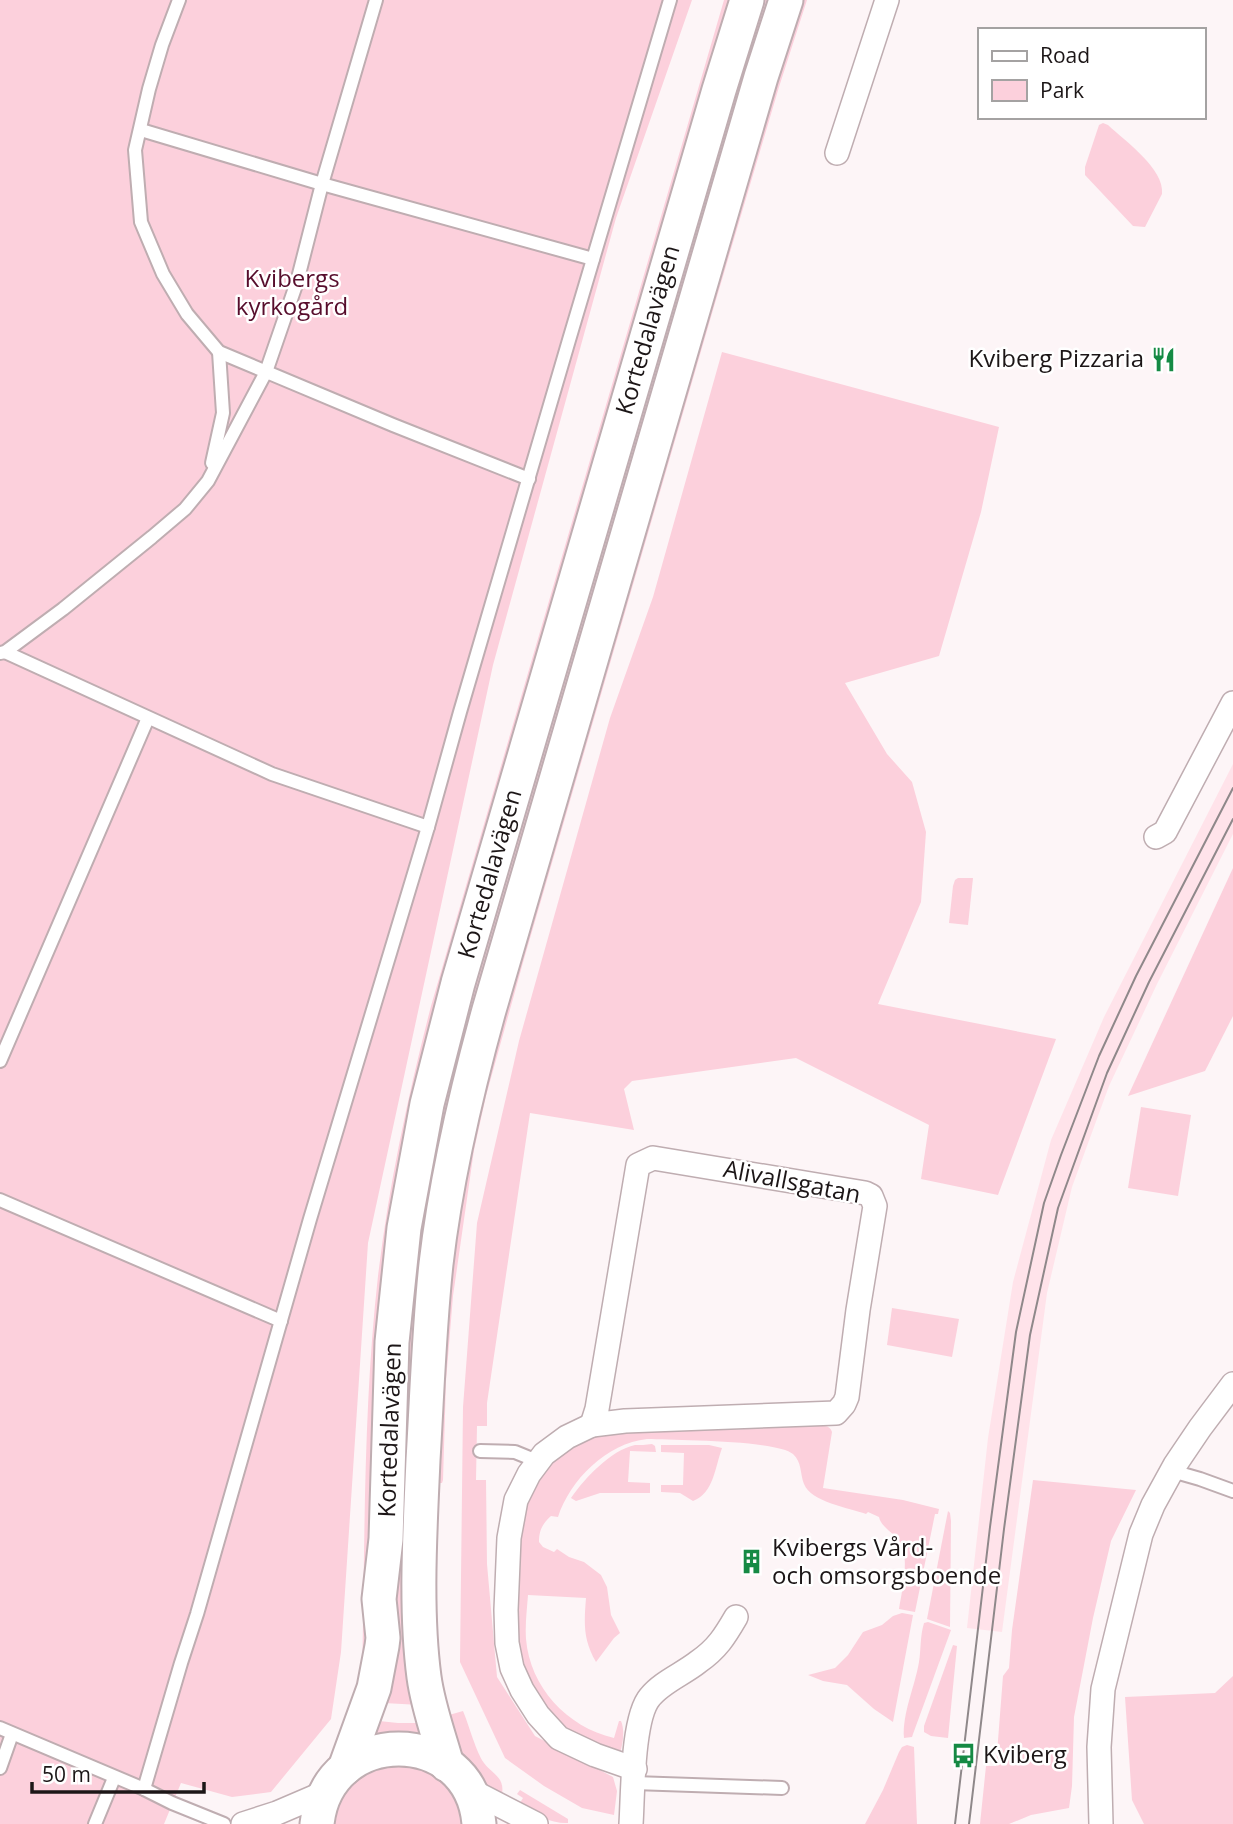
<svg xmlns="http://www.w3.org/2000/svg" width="1233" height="1824" font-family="'Open Sans',sans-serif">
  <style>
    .built { fill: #ffe3ea }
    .green { fill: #fcd0dc }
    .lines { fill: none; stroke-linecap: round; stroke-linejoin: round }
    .service-casing { stroke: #bfadb1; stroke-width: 16 }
    .minor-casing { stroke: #bfadb1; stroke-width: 26 }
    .secondary-casing { stroke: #bfadb1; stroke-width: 37 }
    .service { stroke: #fff; stroke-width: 12 }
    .minor { stroke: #fff; stroke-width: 23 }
    .secondary { stroke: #fff; stroke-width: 33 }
    .tram { stroke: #8f888a; stroke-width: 2 }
    .labels { text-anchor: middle; stroke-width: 5; stroke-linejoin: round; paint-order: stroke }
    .park-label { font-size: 24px; fill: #570d2c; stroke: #fff }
    .street-label { font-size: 24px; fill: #1c1617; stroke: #fff }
    .poi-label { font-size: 24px; fill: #1c1617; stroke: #fff; text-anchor: start }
  </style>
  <rect width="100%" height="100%" fill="#fdf5f7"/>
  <polygon class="built" points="1233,764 1233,834 1157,984 1109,1086 1072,1187 1047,1293 1002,1632 967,1628 988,1438 1013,1282 1051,1140 1104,1017"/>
  <g class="green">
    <polygon points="0,0 692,0 616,218 493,665 368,1243 341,1652 331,1719 271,1792 232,1797 181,1783 164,1824 0,1824"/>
    <path d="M724,0H732L435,1016L362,1678C365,1544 363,1409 378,1276C389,1184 408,1095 431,1006Z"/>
    <polygon points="760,0 772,0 467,1041 420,1705 384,1703 388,1610 414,1258 449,1068"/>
    <polygon points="802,0 807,0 779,87 713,310 524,959 486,1096 474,1150 453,1296 446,1381 443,1480 442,1483 438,1483 447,1295 467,1152 505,1003 774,80"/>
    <path d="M1103,123L1108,125C1125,141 1165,169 1162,194L1145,227L1133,226L1085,175V167L1099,125Z"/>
    <polygon points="722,352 999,427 981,512 939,656 845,683 887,754 912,782 926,832 921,902 878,1004 1056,1039 998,1195 921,1179 929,1125 796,1058 632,1081 624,1089 634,1130 530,1113 487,1403 487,1426 477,1426 476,1480 486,1480 487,1564 497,1677 535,1736 613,1777 617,1791 614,1815 582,1808 544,1786 505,1758 460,1662 463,1407 477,1223 519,1041 610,718 653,597"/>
    <polygon points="1233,868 1233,1016 1205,1071 1128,1096"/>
    <polygon points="958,878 973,878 968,925 949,923 953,886 955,880"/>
    <polygon points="1141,1107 1191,1115 1178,1196 1128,1188"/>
    <polygon points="892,1308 959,1319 952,1357 887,1345"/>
    <path d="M814,1425C821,1426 830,1424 832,1432L823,1488L903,1500L939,1509L938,1514H935L915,1612L899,1609C902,1591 910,1557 900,1542C894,1533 881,1527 879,1517L868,1512L866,1514C849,1508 811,1502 804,1484C800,1474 802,1462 793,1454C777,1440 672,1440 647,1439C607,1443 570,1480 558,1517L551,1516C542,1524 539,1531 539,1542L543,1547L554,1552L557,1549L569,1557L584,1562L601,1575L607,1587L611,1615L620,1633L614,1638L596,1662C583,1639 584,1624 586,1598L528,1595C527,1609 525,1624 526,1639C530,1687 567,1727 614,1738L619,1721H621C625,1730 623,1744 620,1753L588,1742L565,1728L533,1695L516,1651V1558L527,1497L553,1459L574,1445L593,1438L608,1434L636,1432L748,1429Z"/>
    <path d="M652,1444L655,1446L656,1452L630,1451L628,1482L650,1483V1493H600L576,1501L571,1498C585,1478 611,1450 635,1445C640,1445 646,1445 652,1444Z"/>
    <path d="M661,1445H709L722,1448C715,1467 714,1493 693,1501L680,1493L661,1492V1485H683L684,1453L661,1452Z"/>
    <polygon points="1033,1480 1136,1490 1111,1541 1093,1618 1074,1717 1072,1786 1069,1808 1031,1815 1009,1824 980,1824 986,1766 996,1766 1003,1676 1009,1668 1012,1630"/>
    <polygon points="948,1511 950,1513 951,1521 950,1627 927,1619"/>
    <polygon points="902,1613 913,1615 893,1722 874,1709 847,1685 823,1681 808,1675 835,1668 848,1655 863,1632 882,1625 893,1616"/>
    <path d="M928,1622L951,1630L913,1734L912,1737L904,1738C902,1714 915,1686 919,1662C921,1649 920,1636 924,1623Z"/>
    <polygon points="953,1645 957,1646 948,1738 931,1736 924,1732 924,1726"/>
    <polygon points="1233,1676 1233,1824 1144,1824 1132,1800 1125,1697 1215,1693"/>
    <path d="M463,1711C469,1725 476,1752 484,1763C492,1774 505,1777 502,1794C467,1781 457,1747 442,1717Z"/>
    <polygon points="379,1721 398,1723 426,1723 430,1736 373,1737"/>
    <polygon points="907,1745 914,1747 917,1824 865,1824 883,1790 899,1752 902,1747"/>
    <polygon points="374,1765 421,1765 451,1788 464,1824 328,1824 334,1800"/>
    <path d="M520,1790L568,1819V1823C553,1824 532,1814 518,1806L523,1798L517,1794Z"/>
  </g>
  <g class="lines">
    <defs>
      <g id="service">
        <polyline points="179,0 162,45 149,89 135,150 141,222 163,274 187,314 219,352 393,425 529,479"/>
        <polyline points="141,130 322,184 593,259"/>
        <polyline points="212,463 223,413 219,352"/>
        <polyline points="5,652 272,774 428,827"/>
        <polyline points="0,653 5,652 63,609 152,537 185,509 208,481 266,372 297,282 322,184 376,0"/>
        <polyline points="0,1061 148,718"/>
        <polyline points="0,1200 281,1321"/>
        <polyline points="480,1451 515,1452 537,1461"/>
        <polyline points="1172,1471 1200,1479 1233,1491"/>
        <polyline points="0,1728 144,1789 172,1803 224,1824"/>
        <polyline points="0,1768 12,1734"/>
        <polyline points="634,1783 782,1788"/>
        <polyline points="144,1789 181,1663 197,1614 310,1219 428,827 460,712 569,340 670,0"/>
        <polyline points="95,1824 114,1778"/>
      </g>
      <g id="minor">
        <polyline points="837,153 887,0"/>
        <polyline points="1156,837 1165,832 1233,703"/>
        <polygon points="653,1158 865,1193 871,1196 875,1206 858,1310 847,1397 844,1404 836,1413 625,1421 592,1425 597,1409 638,1165"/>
        <polyline points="592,1425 567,1437 544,1454 529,1474 516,1500 509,1538 506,1610 507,1643 512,1668 522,1690 538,1715 559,1738 595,1755 635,1769"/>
        <polyline points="468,1789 536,1824"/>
        <polyline points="243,1824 277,1813 326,1792"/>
        <path d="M631,1824C633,1795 632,1718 650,1697C662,1682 683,1674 698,1662C717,1649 725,1636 736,1617"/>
        <polyline points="1101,1824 1099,1747 1103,1689 1141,1534 1153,1505 1175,1465 1200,1428 1233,1384"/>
      </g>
      <g id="secondary">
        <path d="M447,1765C439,1736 428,1707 424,1677C415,1609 420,1529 423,1460C427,1395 429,1329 436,1264C446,1178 466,1093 489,1010L761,77L786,0"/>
        <polyline points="345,1768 374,1688 382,1646 383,1638 379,1599 386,1539 392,1342 404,1228 427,1104 458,983 719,90 747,0"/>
        <path d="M317,1824C327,1724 471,1724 479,1824"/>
      </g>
    </defs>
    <use href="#service" class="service-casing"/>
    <use href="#minor" class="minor-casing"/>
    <use href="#secondary" class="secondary-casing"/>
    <use href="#service" class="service"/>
    <use href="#minor" class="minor"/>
    <use href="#secondary" class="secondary"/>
    <g class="tram">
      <polyline points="955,1824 990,1527 1016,1332 1044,1203 1061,1155 1099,1056 1136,976 1233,788"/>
      <polyline points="969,1824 1004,1529 1030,1335 1058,1208 1107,1073 1149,982 1233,819"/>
    </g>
  </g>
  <defs>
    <symbol id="restaurant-bare" viewBox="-9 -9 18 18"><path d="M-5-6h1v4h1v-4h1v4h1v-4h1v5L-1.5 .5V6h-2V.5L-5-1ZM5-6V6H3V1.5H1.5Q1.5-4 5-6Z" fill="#158a44" stroke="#fff" stroke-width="2.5" paint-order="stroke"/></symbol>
    <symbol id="building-bare" viewBox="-9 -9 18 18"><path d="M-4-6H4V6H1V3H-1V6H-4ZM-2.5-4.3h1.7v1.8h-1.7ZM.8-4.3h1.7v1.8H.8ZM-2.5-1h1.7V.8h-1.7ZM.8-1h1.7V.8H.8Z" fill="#158a44" stroke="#fff" stroke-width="2.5" paint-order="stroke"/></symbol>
    <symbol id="bus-bare" viewBox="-9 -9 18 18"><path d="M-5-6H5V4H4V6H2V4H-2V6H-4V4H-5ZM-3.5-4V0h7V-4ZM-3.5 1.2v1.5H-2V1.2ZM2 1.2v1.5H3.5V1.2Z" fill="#158a44" stroke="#fff" stroke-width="2.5" paint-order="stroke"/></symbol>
  </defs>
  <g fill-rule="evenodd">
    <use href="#restaurant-bare" x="1146" y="342" width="35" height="35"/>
    <use href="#building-bare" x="734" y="1544" width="35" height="35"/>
    <use href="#bus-bare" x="946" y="1738" width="35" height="35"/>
  </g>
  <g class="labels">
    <g class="park-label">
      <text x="292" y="287">Kvibergs<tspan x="292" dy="28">kyrkogård</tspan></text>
    </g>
    <g class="street-label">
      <text transform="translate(648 330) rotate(-74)" y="8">Kortedalavägen</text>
      <text transform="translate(490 874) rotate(-74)" y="8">Kortedalavägen</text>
      <text transform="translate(792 1182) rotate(11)" y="8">Alivallsgatan</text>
      <text transform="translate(390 1430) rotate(-88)" y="8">Kortedalavägen</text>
    </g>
    <g class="poi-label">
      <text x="1144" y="367" text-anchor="end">Kviberg Pizzaria</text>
      <text x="772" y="1556">Kvibergs Vård-<tspan x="772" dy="28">och omsorgsboende</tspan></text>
      <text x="983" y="1763">Kviberg</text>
    </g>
  </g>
  <rect x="978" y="28" width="228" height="91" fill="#ffffff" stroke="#a4a2a2" stroke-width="2"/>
  <rect x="992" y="51" width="35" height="10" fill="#ffffff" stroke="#a4a2a2" stroke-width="2"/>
  <text x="1040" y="63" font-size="21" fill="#1c1617">Road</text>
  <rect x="992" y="80" width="35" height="21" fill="#fcd0dc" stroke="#a4a2a2" stroke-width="2"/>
  <text x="1040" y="98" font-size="21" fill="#1c1617">Park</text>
  <path d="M32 1782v10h172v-10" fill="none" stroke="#1c1617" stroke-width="3.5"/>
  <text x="42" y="1782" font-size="21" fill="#1c1617" stroke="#ffffff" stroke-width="5" paint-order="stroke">50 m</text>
</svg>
